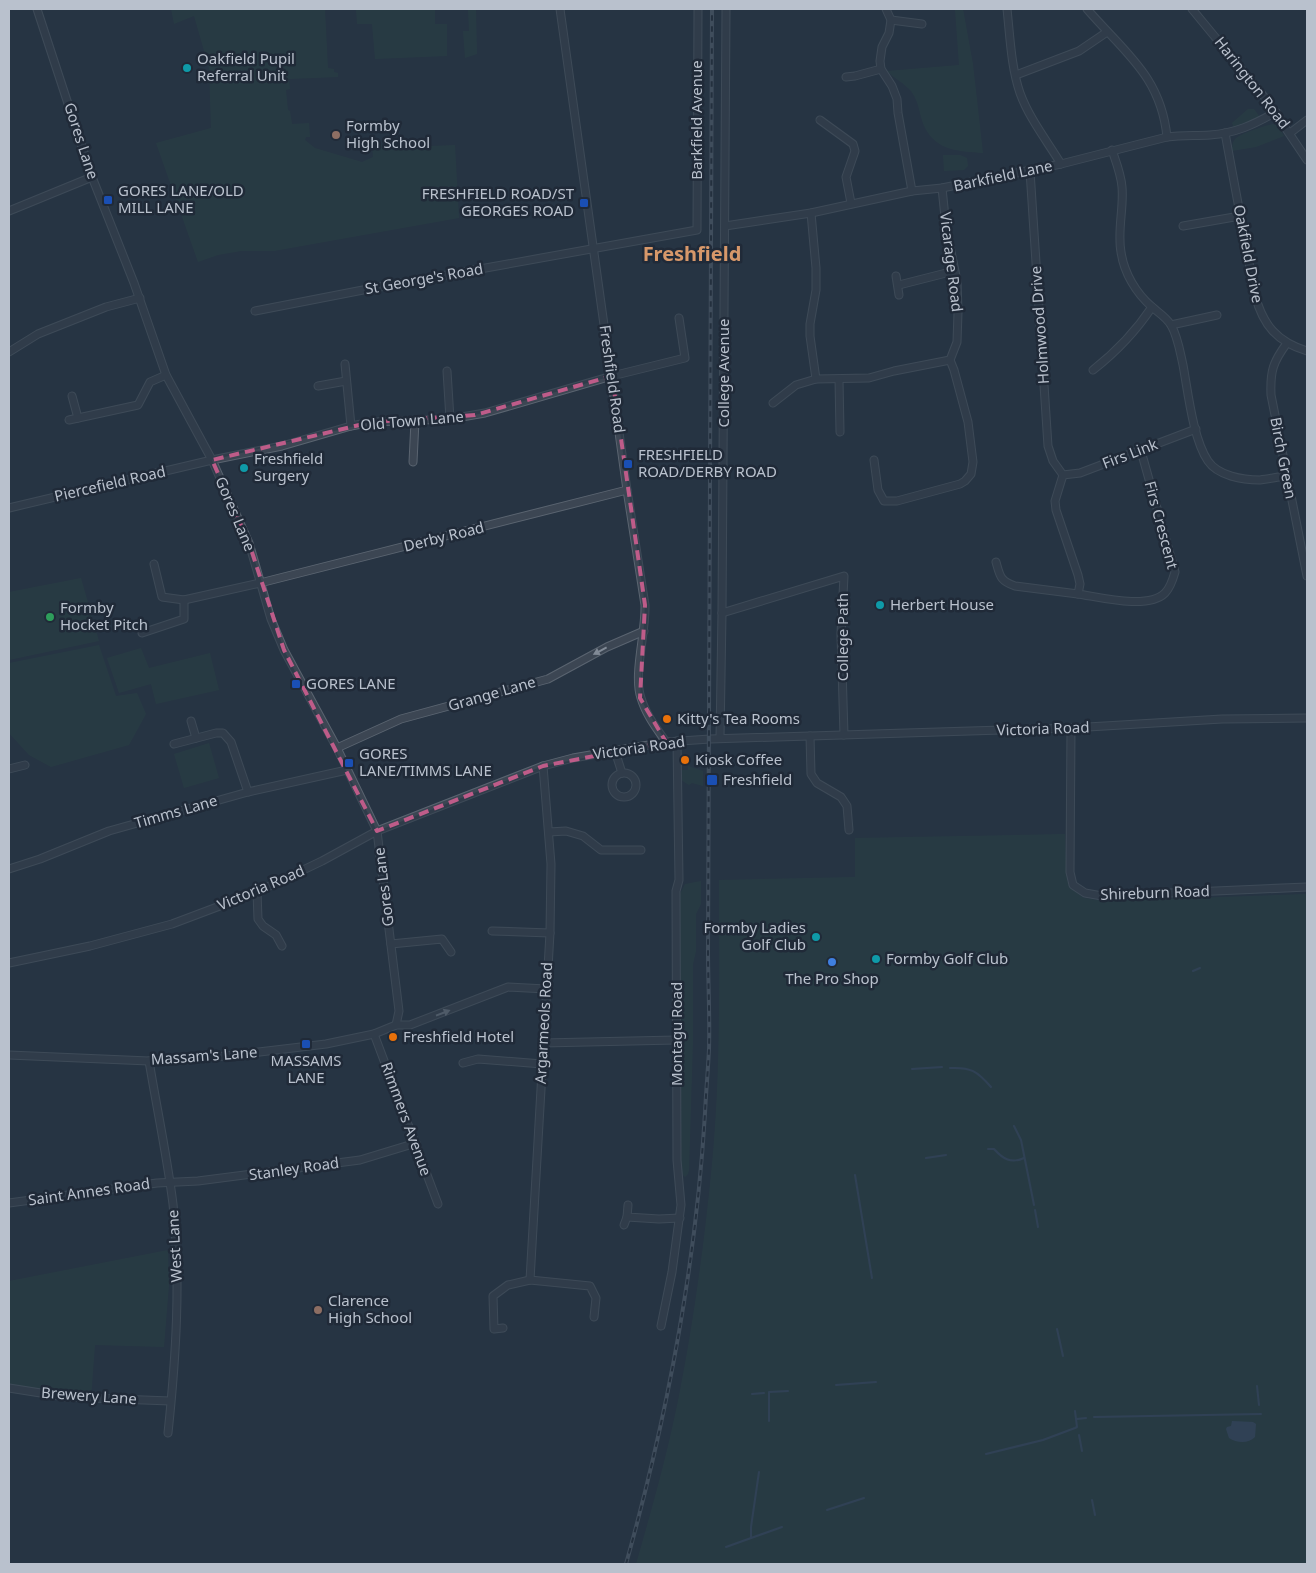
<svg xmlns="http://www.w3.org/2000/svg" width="1316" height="1573" font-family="'Noto Sans',sans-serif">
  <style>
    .green { fill: #294244 }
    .water { fill: #3d516c }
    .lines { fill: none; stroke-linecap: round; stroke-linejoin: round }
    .stream { stroke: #3d516c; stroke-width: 2 }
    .minor-casing { stroke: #5a6470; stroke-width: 9 }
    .minor { stroke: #3c4653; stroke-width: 7 }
    .rail-casing { stroke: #5e6a7a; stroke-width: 4 }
    .rail { stroke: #202a38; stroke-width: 2; stroke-dasharray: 5.5; stroke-linecap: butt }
    .oneway { fill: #818a96 }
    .marked { fill: none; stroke: #be5c89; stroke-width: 4; stroke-dasharray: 10 6; stroke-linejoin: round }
    .culture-dot { fill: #0f9aa8; stroke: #202a38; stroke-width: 2 }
    .education-dot { fill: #8d6e63; stroke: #202a38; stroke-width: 2 }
    .transit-dot { fill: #1a4fb4; stroke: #202a38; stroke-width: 2 }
    .leisure-dot { fill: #2e9e5b; stroke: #202a38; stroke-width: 2 }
    .food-dot { fill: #e8710a; stroke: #202a38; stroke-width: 2 }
    .shop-dot { fill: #3f7fe0; stroke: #202a38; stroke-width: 2 }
    .labels { text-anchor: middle; stroke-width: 5; stroke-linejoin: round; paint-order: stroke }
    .poi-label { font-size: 15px; fill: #b9c1cd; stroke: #202a38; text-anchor: start }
    .street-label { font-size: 15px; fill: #b9c1cd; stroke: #202a38 }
    .district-label { font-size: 20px; font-weight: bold; fill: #d7986a; stroke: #202a38 }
  </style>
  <rect width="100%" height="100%" fill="#273443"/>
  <g class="green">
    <polygon points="171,9 326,9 325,9 328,68 334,69 334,72 338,73 338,77 289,79 290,89 286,90 288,110 290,111 292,124 309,123 310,137 306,137 305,140 315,148 362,162 373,157 372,144 383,145 384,148 455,145 459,218 274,251 241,251 218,255 198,262 156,143 211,128 209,68 194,16 174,24"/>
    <polygon points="356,9 435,9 435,24 447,24 447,56 375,59 372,24 357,24"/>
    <polygon points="468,9 476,9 477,54 465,58 463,31 469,31"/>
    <path d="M955,9H963L973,64L983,153C960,151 938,152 925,128C919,116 920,103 911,91C904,83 895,79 887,71L959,65Z"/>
    <polygon points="1248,109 1254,109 1260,117 1234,128 1232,123"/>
    <path d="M1273,124L1278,126L1284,136L1256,147L1232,151C1232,147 1232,143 1235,139C1239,134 1266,125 1273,124Z"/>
    <polygon points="943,155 960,155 967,158 968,166 964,170 944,171"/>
    <polygon points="81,578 99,641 9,660 9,592"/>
    <polygon points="99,645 116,696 137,693 146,714 129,745 51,767 29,755 9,733 9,663"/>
    <polygon points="141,648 149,668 210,653 219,690 156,704 151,684 119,693 107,658"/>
    <polygon points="209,743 219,778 184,788 174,754"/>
    <polygon points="688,766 703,771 703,786 692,783 689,785 681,780 682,770 688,770"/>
    <path d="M1064,834H1065L1067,879L1069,887L1084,898L1105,901L1307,894V1564H636C653,1505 670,1445 681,1385C695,1312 705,1237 712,1164C721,1069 719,975 719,880L855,877V838Z"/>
    <polygon points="701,881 701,904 696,914 696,951 693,964 693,1041 689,1170 688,1174 685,1177 680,1172 676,902 685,884"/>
    <polygon points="168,1250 169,1285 164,1347 95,1345 91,1399 9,1388 9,1281"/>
  </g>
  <path class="water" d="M1232,1421L1253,1422L1256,1424L1255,1437C1248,1444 1237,1443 1229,1438L1226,1429L1227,1427L1231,1426Z"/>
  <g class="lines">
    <g class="stream">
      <polyline points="1193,971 1200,968"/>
      <path d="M950,1068C971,1067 977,1071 991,1087"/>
      <polyline points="912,1069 942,1067"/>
      <polyline points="1014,1126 1021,1140 1034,1205"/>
      <path d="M988,1149H994C1003,1159 1011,1164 1024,1158"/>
      <polyline points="926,1158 946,1155"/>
      <polyline points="855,1175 872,1278"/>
      <polyline points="1035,1210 1038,1227"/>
      <polyline points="1057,1329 1063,1356"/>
      <polyline points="836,1385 876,1382"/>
      <polyline points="1257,1386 1259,1405"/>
      <polyline points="752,1394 764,1393"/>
      <polyline points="1094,1417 1261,1414"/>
      <polyline points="1077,1419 1086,1418"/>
      <polyline points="769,1421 769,1392 788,1391"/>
      <polyline points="1079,1435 1082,1451"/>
      <polyline points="986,1454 1043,1440 1075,1428 1077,1427 1075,1411"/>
      <polyline points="1092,1500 1095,1515"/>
      <polyline points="827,1510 864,1498"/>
      <polyline points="751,1538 751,1527 759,1472"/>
      <polyline points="726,1547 782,1527"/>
    </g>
    <defs>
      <g id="minor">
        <polyline points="37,9 92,177 134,283 166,375 212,460 249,543 271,619 284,650 337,748 377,831 399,1011 396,1025"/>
        <path d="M560,9L627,490L645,605C646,632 633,675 641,698C646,715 657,729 666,742"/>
        <polyline points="886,9 891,20 889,33 882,47 880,61 881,69 892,86 897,99 898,113 912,191"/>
        <path d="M1007,9C1010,36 1011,67 1020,93C1029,118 1047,141 1061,164"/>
        <path d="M1087,9C1124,52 1161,76 1167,137"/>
        <polyline points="1192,9 1266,99 1307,160"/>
        <polyline points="891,20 922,24"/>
        <polyline points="1016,75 1079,51 1107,32"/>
        <polyline points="846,77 855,76 881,69"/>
        <polyline points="820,120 853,144 855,151 846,177 851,203"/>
        <path d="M1225,133L1255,295C1263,325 1277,342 1307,351"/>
        <polyline points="1290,133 1307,120"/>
        <path d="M1112,150C1116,162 1121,174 1122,187C1124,208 1117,231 1121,252C1124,273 1136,293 1152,307C1159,313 1166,317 1171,325C1178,337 1180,352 1183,365C1188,392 1193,439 1208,461C1218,476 1243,480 1260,480C1269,479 1277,477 1286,476"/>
        <polyline points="1030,171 1048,446 1053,461 1063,475"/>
        <polyline points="9,211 92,177"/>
        <polyline points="811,213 816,268 816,290 810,324 810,336 816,379 869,378 894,371 950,360 957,342 958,312 957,281 946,227 942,188"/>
        <path d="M725,226L811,213L912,191L942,188L1061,164L1167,137C1182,135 1196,136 1210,135C1236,133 1253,125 1276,112"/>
        <polyline points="1183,226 1240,216"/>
        <polyline points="896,276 899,295"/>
        <polyline points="899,285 954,271"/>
        <polyline points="255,311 363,290 697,230 698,9"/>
        <polyline points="1171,325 1217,315"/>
        <path d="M1287,343C1273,362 1270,371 1271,395L1307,576"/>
        <polyline points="9,352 38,334 106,307 140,298"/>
        <polyline points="345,364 351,426"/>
        <path d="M1093,370C1116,352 1136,331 1152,307"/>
        <polyline points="447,371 450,419"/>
        <polyline points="839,379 840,432"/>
        <polyline points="318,386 346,381"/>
        <polyline points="72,396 78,418"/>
        <polyline points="773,403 796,385 816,379"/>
        <polyline points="69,420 138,405 150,382 166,375"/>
        <polyline points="874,460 878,490 884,501 897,501 960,484 965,481 971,474 973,462 968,422 954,370 950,360"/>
        <polyline points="413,462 415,421"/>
        <path d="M1063,475L1055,501L1056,510L1078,575L1080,584L1078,594C1099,597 1148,610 1165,593C1170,588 1173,579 1175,572L1141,451"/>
        <polyline points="1063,475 1080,473 1196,429"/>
        <polyline points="9,508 212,460 282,446 351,426 372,422 450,419 485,413 612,376 685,358 679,318"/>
        <path d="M996,562C1000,576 1000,581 1015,586L1078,594"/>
        <polyline points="154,564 162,597 184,600 260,583 627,490"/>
        <polyline points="722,613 844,576 841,634 844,735"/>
        <polyline points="142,633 184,619 184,600"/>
        <polyline points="191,721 196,738"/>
        <polyline points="1071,728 1070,872 1073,885 1085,893 1102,896 1307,887"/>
        <polyline points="810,736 811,774 817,783 841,797 847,806 849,830"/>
        <polyline points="720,738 722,613 726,9"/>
        <polyline points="174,744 216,733 223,733 231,742 248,792"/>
        <polyline points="337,748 401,719 548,679 607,647 644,631"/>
        <polyline points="615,751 622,773"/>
        <polyline points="9,769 25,765"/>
        <circle cx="624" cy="785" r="12"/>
        <polyline points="549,832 566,831 583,836 601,850 641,850"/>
        <polyline points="9,869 40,859 109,831 248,792 347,770"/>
        <polyline points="257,892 258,919 263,926 276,935 282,946"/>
        <polyline points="492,931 550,933"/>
        <polyline points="391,944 442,939 451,952"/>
        <polyline points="9,963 90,946 172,924 257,892 322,861 377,831 543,766 573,758 666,742 710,739 1071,728 1222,719 1307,718"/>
        <polyline points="374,1034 438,1204"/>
        <polyline points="543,1043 676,1040"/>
        <polyline points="9,1055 149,1061 226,1056 326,1044 374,1034 396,1025 410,1025 508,987 546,989"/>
        <path d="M149,1061C157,1109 167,1156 173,1204C181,1280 176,1357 168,1433"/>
        <polyline points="463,1063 478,1059 542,1064"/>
        <polyline points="9,1203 157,1183 198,1181 360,1160 416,1143"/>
        <polyline points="628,1205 627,1217 659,1219 680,1218"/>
        <polyline points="624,1225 627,1217"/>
        <polyline points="530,1280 550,933 551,864 543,766"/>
        <polyline points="661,1326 672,1272 681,1205 677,1160 676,891 679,880 677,741"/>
        <polyline points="503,1328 494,1329 493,1296 508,1285 530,1280 590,1286 596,1298 594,1317"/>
        <polyline points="9,1388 66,1397 170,1401"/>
      </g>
    </defs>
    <use href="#minor" class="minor-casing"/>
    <use href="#minor" class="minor"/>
    <defs>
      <path id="rail" d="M626,1564C667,1417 696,1266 705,1113C706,1092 708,1070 709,1049C710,1016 708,983 708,950L712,9"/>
    </defs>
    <use href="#rail" class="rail-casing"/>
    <use href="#rail" class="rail"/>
  </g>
  <defs><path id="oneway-solid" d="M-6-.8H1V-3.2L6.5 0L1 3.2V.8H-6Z" transform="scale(1.25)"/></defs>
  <g class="oneway">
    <use href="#oneway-solid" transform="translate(600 651) rotate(152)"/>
    <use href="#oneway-solid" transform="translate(443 1013) rotate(-21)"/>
  </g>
  <path d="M0 0H1316V1573H0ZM612,376L645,605L640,698L666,742L543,766L377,831L284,650L249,543L212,460L372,422L475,415Z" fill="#273443" fill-opacity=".55" fill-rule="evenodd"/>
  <path class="marked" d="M612,376L645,605L640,698L666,742L543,766L377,831L284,650L249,543L212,460L372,422L475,415Z"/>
  <g class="culture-dot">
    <circle cx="187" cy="68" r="5"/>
    <circle cx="244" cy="468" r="5"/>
    <circle cx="880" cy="605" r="5"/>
    <circle cx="816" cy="937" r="5"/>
    <circle cx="876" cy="959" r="5"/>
  </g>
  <g class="education-dot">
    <circle cx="336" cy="135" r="5"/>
    <circle cx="318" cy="1310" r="5"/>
  </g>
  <g class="transit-dot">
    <rect x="103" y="195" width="10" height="10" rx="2.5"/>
    <rect x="579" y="198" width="10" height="10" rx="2.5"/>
    <rect x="623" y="459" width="10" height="10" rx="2.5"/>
    <rect x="291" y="679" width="10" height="10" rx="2.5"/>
    <rect x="344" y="758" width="10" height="10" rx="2.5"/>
    <rect x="706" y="774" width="12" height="12" rx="2.5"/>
    <rect x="301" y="1039" width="10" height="10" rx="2.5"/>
  </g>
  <circle class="leisure-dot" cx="50" cy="617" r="5"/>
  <g class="food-dot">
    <circle cx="667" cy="719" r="5"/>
    <circle cx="685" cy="760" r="5"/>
    <circle cx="393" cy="1037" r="5"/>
  </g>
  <circle class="shop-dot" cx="832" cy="962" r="5"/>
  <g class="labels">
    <g class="poi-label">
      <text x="197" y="64">Oakfield Pupil<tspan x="197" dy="17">Referral Unit</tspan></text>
      <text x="346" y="131">Formby<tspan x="346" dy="17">High School</tspan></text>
      <text x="118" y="196">GORES LANE/OLD<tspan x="118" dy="17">MILL LANE</tspan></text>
      <text x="574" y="199" text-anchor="end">FRESHFIELD ROAD/ST<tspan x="574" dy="17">GEORGES ROAD</tspan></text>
      <text x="638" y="460">FRESHFIELD<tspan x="638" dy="17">ROAD/DERBY ROAD</tspan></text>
      <text x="254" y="464">Freshfield<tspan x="254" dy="17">Surgery</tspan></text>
      <text x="890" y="610">Herbert House</text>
      <text x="60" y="613">Formby<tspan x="60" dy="17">Hocket Pitch</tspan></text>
      <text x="306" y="689">GORES LANE</text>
      <text x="677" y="724">Kitty's Tea Rooms</text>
      <text x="359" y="759">GORES<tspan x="359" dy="17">LANE/TIMMS LANE</tspan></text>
      <text x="695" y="765">Kiosk Coffee</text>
      <text x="723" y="785">Freshfield</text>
      <text x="806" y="933" text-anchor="end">Formby Ladies<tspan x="806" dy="17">Golf Club</tspan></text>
      <text x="886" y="964">Formby Golf Club</text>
      <text x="832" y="984" text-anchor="middle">The Pro Shop</text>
      <text x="403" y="1042">Freshfield Hotel</text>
      <text x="306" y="1066" text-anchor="middle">MASSAMS<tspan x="306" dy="17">LANE</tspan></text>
      <text x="328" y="1306">Clarence<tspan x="328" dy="17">High School</tspan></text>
    </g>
    <g class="street-label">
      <text transform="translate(1252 83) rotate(52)" y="5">Harington Road</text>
      <text transform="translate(697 120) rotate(-90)" y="5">Barkfield Avenue</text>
      <text transform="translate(81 141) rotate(72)" y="5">Gores Lane</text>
      <text transform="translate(1003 176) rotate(-12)" y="5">Barkfield Lane</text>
      <text transform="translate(1248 254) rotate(79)" y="5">Oakfield Drive</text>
      <text transform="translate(951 262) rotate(83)" y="5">Vicarage Road</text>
      <text transform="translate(424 279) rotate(-10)" y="5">St George's Road</text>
      <text transform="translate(1040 325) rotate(-94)" y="5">Holmwood Drive</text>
      <text transform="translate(724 373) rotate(-90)" y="5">College Avenue</text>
      <text transform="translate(612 379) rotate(82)" y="5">Freshfield Road</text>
      <text transform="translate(412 421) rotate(-5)" y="5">Old Town Lane</text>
      <text transform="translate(1130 454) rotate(-21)" y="5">Firs Link</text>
      <text transform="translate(1283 458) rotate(79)" y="5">Birch Green</text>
      <text transform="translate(110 484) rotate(-13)" y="5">Piercefield Road</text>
      <text transform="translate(235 514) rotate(67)" y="5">Gores Lane</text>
      <text transform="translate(1161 525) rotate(75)" y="5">Firs Crescent</text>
      <text transform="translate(444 537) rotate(-14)" y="5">Derby Road</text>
      <text transform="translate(843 637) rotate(-90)" y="5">College Path</text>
      <text transform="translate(492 694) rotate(-16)" y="5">Grange Lane</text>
      <text transform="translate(1043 729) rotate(-2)" y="5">Victoria Road</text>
      <text transform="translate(639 748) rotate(-8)" y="5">Victoria Road</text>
      <text transform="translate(176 812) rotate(-16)" y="5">Timms Lane</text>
      <text transform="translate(384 887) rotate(-97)" y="5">Gores Lane</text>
      <text transform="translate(261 888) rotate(-23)" y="5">Victoria Road</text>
      <text transform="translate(1155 893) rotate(-2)" y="5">Shireburn Road</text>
      <text transform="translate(544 1023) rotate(-87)" y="5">Argarmeols Road</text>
      <text transform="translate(677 1034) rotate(-90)" y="5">Montagu Road</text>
      <text transform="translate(204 1056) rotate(-4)" y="5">Massam's Lane</text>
      <text transform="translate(406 1119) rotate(70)" y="5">Rimmers Avenue</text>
      <text transform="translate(294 1169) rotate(-8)" y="5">Stanley Road</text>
      <text transform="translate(89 1192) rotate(-8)" y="5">Saint Annes Road</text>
      <text transform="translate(175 1246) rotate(-93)" y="5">West Lane</text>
      <text transform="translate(89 1396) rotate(4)" y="5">Brewery Lane</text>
    </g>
    <g class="district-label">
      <text x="692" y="261">Freshfield</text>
    </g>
  </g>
  <rect width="1316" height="1573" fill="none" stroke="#b9c1cd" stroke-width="20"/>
</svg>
